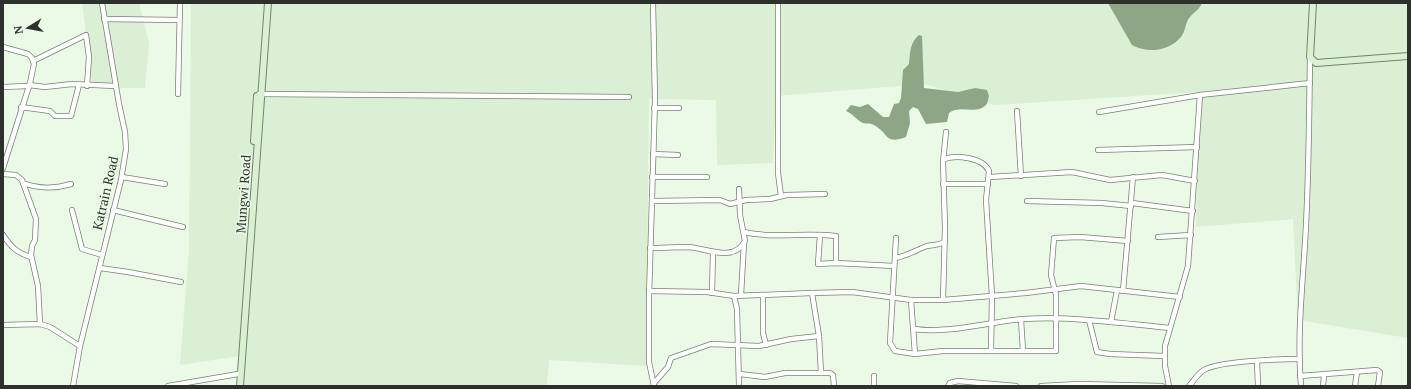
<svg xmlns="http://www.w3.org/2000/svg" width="1411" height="389" font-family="'PT Serif',serif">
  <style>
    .built { fill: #dbefd5 }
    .water { fill: #8ea686 }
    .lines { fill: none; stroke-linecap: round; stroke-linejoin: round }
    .street-casing { stroke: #758271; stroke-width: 6 }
    .secondary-casing { stroke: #758271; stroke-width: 8 }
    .street { stroke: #fff; stroke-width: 4.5 }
    .secondary { stroke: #d9f0d1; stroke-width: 6 }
    .labels { text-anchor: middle; stroke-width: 3; stroke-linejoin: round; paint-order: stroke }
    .street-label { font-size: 13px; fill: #2c322b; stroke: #ebfae6 }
  </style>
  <rect width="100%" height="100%" fill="#ebfae6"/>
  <g class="built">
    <polygon points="82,3 139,3 149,43 145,88 93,88"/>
    <polygon points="191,3 1408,3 1408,338 1298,320 1293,219 1196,227 1198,92 995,105 924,84 776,96 773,163 717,165 716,100 649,99 646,366 549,360 547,386 243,386 246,355 180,365 189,249"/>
  </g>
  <g class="water">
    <path d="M1108,3H1202C1200,9 1194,12 1190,17C1185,22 1186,31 1181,37C1169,51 1148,54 1132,45Z"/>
    <path d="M919,35L922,36L924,88L958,92L975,88L987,90L989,96L987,104C976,116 961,104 949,113L947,122L926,124L918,109L913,107L909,111L910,123L906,137C884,145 889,133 874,125C870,122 865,125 861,122C856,119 852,113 846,111L851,105L860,107L868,104L883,117H889L894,104L899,103L901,98L903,70L909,64C910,53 910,42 919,35Z"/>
  </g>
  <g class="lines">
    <defs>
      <g id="street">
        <polyline points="653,3 655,100 649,297 649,362 654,386"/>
        <polyline points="778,3 778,173 781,196"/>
        <polyline points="104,19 179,20"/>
        <polyline points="3,47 28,54 32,58 34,64 30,83 3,168"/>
        <polyline points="33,61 86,35 89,57 87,86"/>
        <polyline points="29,85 45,87 72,84 115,86"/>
        <polyline points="3,87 28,86"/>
        <polyline points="178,94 180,3"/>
        <polyline points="259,94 629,97"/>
        <polyline points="21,107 50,111 55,116 71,116 79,85"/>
        <polyline points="654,108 679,108"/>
        <polyline points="1017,111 1021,176"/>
        <polyline points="1099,112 1200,95 1310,83"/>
        <polyline points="1098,150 1197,147"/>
        <polyline points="653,154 678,155"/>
        <path d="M944,159C956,155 983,157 989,171L986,200L992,296L991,351"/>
        <polyline points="3,174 16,175 22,180 36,219 35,240 32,246 31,255 38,286 40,324"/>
        <polyline points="122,177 165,184"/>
        <polyline points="652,177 707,177"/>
        <polyline points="990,177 1072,172 1110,180 1162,175 1195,181"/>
        <path d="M23,183C40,189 54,189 71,184"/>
        <polyline points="943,184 988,184"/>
        <polyline points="652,201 720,200 730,204 746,200 770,199 787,195 825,194"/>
        <polyline points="1027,201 1102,203 1131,206"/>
        <polyline points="1132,203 1193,211"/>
        <polyline points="72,210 82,249 102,255"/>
        <polyline points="113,210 183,227"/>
        <path d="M744,232C774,239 805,232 836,236V263"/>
        <path d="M3,235C11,247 17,253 31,257"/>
        <polyline points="820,235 818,264 836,263 894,266"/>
        <polyline points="1158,237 1191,235"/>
        <polyline points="896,238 890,343 895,351 915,354 943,351 1056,351 1056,295 1051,275 1054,238 1080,237 1128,241"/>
        <path d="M650,248C663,248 675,247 688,247C706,248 734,263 745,241L740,215L739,189"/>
        <path d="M895,258C907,256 916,250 927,246C935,244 939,246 945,241"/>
        <polyline points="100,268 128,272 181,282"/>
        <polyline points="649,291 707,292 734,296 812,293"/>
        <polyline points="1123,291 1133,177"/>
        <polyline points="712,293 713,252"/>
        <polyline points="741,295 744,243"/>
        <polyline points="763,295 763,333 766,345"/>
        <polyline points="734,296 737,309 739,386"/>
        <polyline points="911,300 915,354"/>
        <polyline points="943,300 945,228 943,162 946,132"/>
        <polyline points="1021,320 1023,351"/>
        <polyline points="1089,320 1097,352 1110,354 1164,356"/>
        <polyline points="1111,322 1117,290"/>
        <polyline points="3,325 40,324 50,327 80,346"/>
        <path d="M914,329C950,334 987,322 1023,319C1071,316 1121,323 1169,328"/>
        <polyline points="1257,361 1258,386"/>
        <polyline points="821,373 819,336 812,293 852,292 911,300 943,300 1026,293 1081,286 1180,297"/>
        <polyline points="740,374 765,377 785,373 830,373 833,375 834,386"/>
        <polyline points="1300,376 1377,370 1380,372 1378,386"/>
        <polyline points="654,383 668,367 671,358 711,344 759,346 791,339 819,336"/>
        <polyline points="73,386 80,346 121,180 126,149 125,132 119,104 102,3"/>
        <polyline points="168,386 238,374"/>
        <polyline points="874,386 874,376"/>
        <polyline points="948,386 950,383 958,381 1016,386"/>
        <polyline points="1041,386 1079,384 1162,386"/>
        <polyline points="1169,386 1165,366 1165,346 1188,266 1200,95"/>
        <path d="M1189,386C1194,381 1197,374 1204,370C1219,361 1280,359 1299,359"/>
        <path d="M1301,386C1297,338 1302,291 1305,243C1309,181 1309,119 1310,57"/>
        <polyline points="1323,386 1324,375"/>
        <polyline points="1355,386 1357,372"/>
      </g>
      <g id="secondary">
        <polyline points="1313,3 1310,57 1316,63 1408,56"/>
        <polyline points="254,141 257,96"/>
        <polyline points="240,386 268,3"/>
      </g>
    </defs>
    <use href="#street" class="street-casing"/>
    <use href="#secondary" class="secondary-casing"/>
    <use href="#street" class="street"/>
    <use href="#secondary" class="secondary"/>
  </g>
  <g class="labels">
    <g class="street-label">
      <text transform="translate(105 193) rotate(-77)" y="5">Katrain Road</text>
      <text transform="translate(243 194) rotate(-86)" y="5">Mungwi Road</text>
    </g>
  </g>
  <rect width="1411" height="389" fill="none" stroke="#2c322b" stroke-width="8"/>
  <g transform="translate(28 28) rotate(259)" stroke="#ebfae6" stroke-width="3" paint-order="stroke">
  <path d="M0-3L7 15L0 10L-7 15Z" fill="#2c322b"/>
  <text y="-6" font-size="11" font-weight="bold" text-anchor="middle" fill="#2c322b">N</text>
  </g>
</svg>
